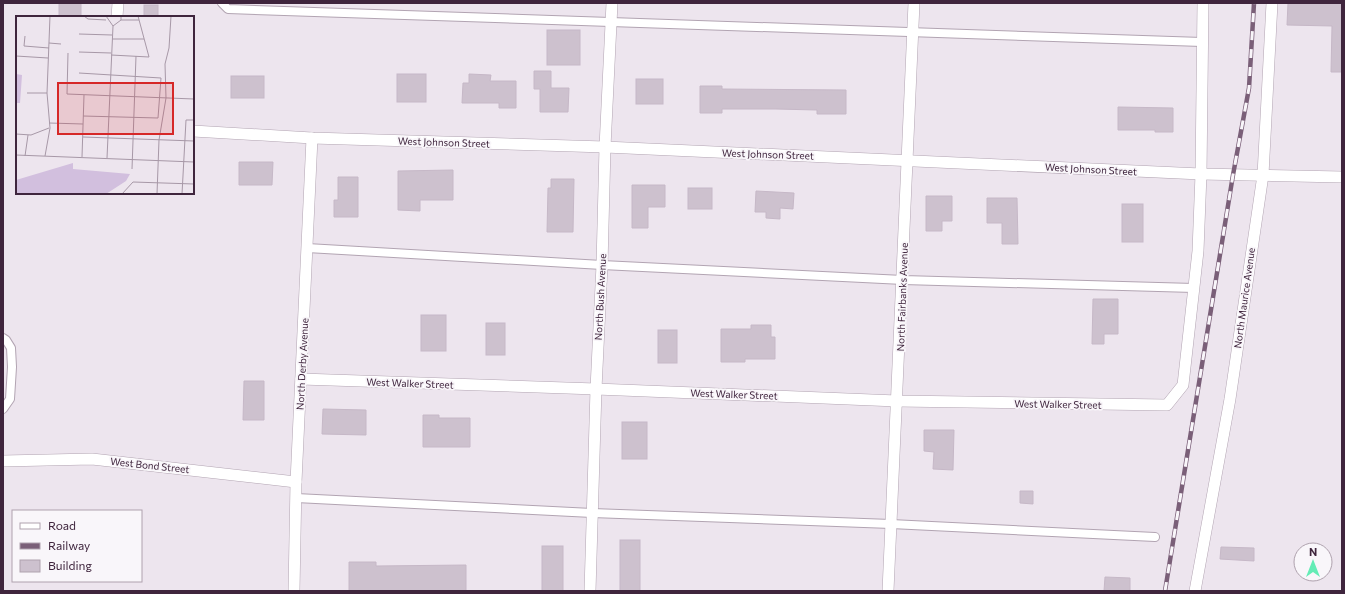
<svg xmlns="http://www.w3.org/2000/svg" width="1345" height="594" font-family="Commissioner,sans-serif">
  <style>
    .building { fill: #cdc1ce; stroke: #c6b8c7 }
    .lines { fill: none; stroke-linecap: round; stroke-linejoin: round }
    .service-casing { stroke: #b2a4b2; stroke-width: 10 }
    .minor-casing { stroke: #b2a4b2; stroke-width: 12 }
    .service { stroke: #fff; stroke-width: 8 }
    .minor { stroke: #fff; stroke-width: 11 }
    .rail-casing { stroke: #7a5f78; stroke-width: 4.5 }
    .rail { stroke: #f9f6fa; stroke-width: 3; stroke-dasharray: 9; stroke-linecap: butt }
    .labels { text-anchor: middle; stroke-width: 3.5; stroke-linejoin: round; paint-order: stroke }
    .street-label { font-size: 10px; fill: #3f253d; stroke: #f9f6fa }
    .inset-road { fill: none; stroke: #a798a7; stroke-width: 1 }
    .view { fill: #d62828; fill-opacity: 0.15; stroke: #d62828; stroke-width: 2 }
    .inset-edge { fill: none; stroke: #3f253d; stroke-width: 2 }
  </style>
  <rect width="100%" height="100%" fill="#ede5ee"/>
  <g class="building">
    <rect x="59" y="3" width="22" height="14"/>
    <polygon points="1288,3 1342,3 1342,72 1331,72 1332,26 1287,25"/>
    <rect x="144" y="5" width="14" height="12"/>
    <rect x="547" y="30" width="33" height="35"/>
    <polygon points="534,71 551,71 551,88 569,88 568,112 540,112 540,89 534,89"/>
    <rect x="397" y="74" width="29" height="28"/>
    <polygon points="469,74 491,75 490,81 516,81 516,108 499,108 499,103 462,103 463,83 469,83"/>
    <rect x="231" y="76" width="33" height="22"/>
    <rect x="636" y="79" width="27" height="25"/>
    <polygon points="700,86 722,86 722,89 846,90 846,114 817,114 817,110 776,109 722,109 722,113 700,113"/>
    <polygon points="1118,107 1173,108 1173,132 1155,132 1155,130 1118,130"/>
    <polygon points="239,162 273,162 272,185 239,185"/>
    <polygon points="453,170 453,200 420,200 420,211 398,210 398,171"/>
    <polygon points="338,177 358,177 358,217 334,217 334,200 338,200"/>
    <polygon points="551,179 574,179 573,232 547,232 548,188 551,188"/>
    <polygon points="632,185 665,185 665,207 648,207 648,228 632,228"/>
    <rect x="688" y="188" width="24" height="21"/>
    <polygon points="756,191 794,193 793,209 780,208 780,219 766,218 766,212 755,212"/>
    <polygon points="926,196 952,196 952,221 942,221 942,231 926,231"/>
    <polygon points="987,198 1017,198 1018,244 1002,244 1002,223 987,223"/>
    <rect x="1122" y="204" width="21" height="38"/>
    <polygon points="1093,299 1118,299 1118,334 1104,334 1104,344 1092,344"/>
    <rect x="421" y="315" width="25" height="36"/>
    <rect x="486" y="323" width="19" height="32"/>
    <polygon points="751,325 771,325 771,337 775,337 775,359 745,359 745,362 721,362 721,329 751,329"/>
    <rect x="658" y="330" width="19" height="33"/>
    <polygon points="244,381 264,381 264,420 243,420"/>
    <polygon points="323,409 366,410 366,435 322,434"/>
    <polygon points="423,415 439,415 439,418 470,418 470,447 423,447"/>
    <rect x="622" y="422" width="25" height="37"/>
    <polygon points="924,430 954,430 953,470 933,469 934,452 924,451"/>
    <polygon points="1020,491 1033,491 1033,504 1020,503"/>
    <rect x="620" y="540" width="20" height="51"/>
    <rect x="542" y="546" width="21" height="45"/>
    <polygon points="1221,547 1254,548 1254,561 1220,559"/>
    <polygon points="349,562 376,562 376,566 466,565 466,591 349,591"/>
    <polygon points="1105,577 1130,578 1130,591 1104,591"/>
  </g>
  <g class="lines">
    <defs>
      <g id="service">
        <polyline points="222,3 228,9 1202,42"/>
        <polyline points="307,248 602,265 903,280 1194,288"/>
        <polyline points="3,338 6,340 11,348 12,367 10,399 3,409"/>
        <polyline points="296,498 592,513 891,524 1155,537"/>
      </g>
      <g id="minor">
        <polyline points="117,17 118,3"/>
        <polyline points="193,131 312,138 605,147 1201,174 1342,177"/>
        <polyline points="301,379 596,389 897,401 1167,405 1183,385 1198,251 1201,174 1203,3"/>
        <polyline points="3,461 92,459 296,482"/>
        <polyline points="294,591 296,482 312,138"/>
        <polyline points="590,591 596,389 602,265 605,147 612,3"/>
        <polyline points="888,591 914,3"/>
        <polyline points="1195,591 1230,399 1263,175 1272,3"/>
      </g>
    </defs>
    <use href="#service" class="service-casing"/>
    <use href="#minor" class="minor-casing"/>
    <use href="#service" class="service"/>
    <use href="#minor" class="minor"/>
    <defs>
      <polyline id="rail" points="1165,591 1233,175 1249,88 1254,3"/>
    </defs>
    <use href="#rail" class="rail-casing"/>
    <use href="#rail" class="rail"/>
  </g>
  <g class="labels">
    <g class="street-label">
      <text transform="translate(444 142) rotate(2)" y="4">West Johnson Street</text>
      <text transform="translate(768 154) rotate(2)" y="4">West Johnson Street</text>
      <text transform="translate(1091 169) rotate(3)" y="4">West Johnson Street</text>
      <text transform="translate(600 297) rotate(-87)" y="4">North Bush Avenue</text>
      <text transform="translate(902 297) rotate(-88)" y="4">North Fairbanks Avenue</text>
      <text transform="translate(1244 298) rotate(-82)" y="4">North Maurice Avenue</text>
      <text transform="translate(302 364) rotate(-87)" y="4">North Derby Avenue</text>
      <text transform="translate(410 383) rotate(2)" y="4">West Walker Street</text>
      <text transform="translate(734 394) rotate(2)" y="4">West Walker Street</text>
      <text transform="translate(1058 404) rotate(1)" y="4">West Walker Street</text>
      <text transform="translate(150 465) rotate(6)" y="4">West Bond Street</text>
    </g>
  </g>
  <g transform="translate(16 16)">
    <rect width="178" height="178" fill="#ede5ee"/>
    <path d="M0,58L6,59L4,87H0ZM57,147V153L114,158L110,165L90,178H0V164Z" fill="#d2bfde"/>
    <path class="inset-road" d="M68,0L72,3L90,4M90,0L97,10M105,4H123M97,10L105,4V0M63,18L96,19M9,20L8,30L33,32M96,23H128M33,27L45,28M63,36L95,37M52,37L51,78L178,83M95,39L133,41L122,0M0,40L32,42M63,57L145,62L142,102L67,100M11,77H31M33,107L67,108M0,118L15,119L33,112M67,121L178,125M0,139L178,146M9,140L12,119M29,140L34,112L31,77L34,0M66,141L68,79M91,142L97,10M116,153L120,40M106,178L117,166L178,168M141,178L143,124L150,82L149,48L153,32L155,0M166,178L170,104H178"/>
    <path class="view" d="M42,67H157V118H42Z"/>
    <rect width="178" height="178" class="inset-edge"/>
  </g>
  <rect width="1345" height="594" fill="none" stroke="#3f253d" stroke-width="8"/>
  <rect x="12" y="510" width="130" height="72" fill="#f9f6fa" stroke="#afa2ae"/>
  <rect x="20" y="523" width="20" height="6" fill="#ffffff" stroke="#afa2ae"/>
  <text x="48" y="530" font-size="12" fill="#3f253d">Road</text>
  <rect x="20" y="543" width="20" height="6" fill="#7a5f78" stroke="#afa2ae"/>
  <text x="48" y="550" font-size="12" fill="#3f253d">Railway</text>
  <rect x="20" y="560" width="20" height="12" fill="#cdc1ce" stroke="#afa2ae"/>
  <text x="48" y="570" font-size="12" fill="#3f253d">Building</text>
  <g transform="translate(1313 562)"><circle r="19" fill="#f9f6fa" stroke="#afa2ae"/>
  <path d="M0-3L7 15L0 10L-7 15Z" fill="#64ecb6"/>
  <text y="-6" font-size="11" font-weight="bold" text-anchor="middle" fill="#3f253d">N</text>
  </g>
</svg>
